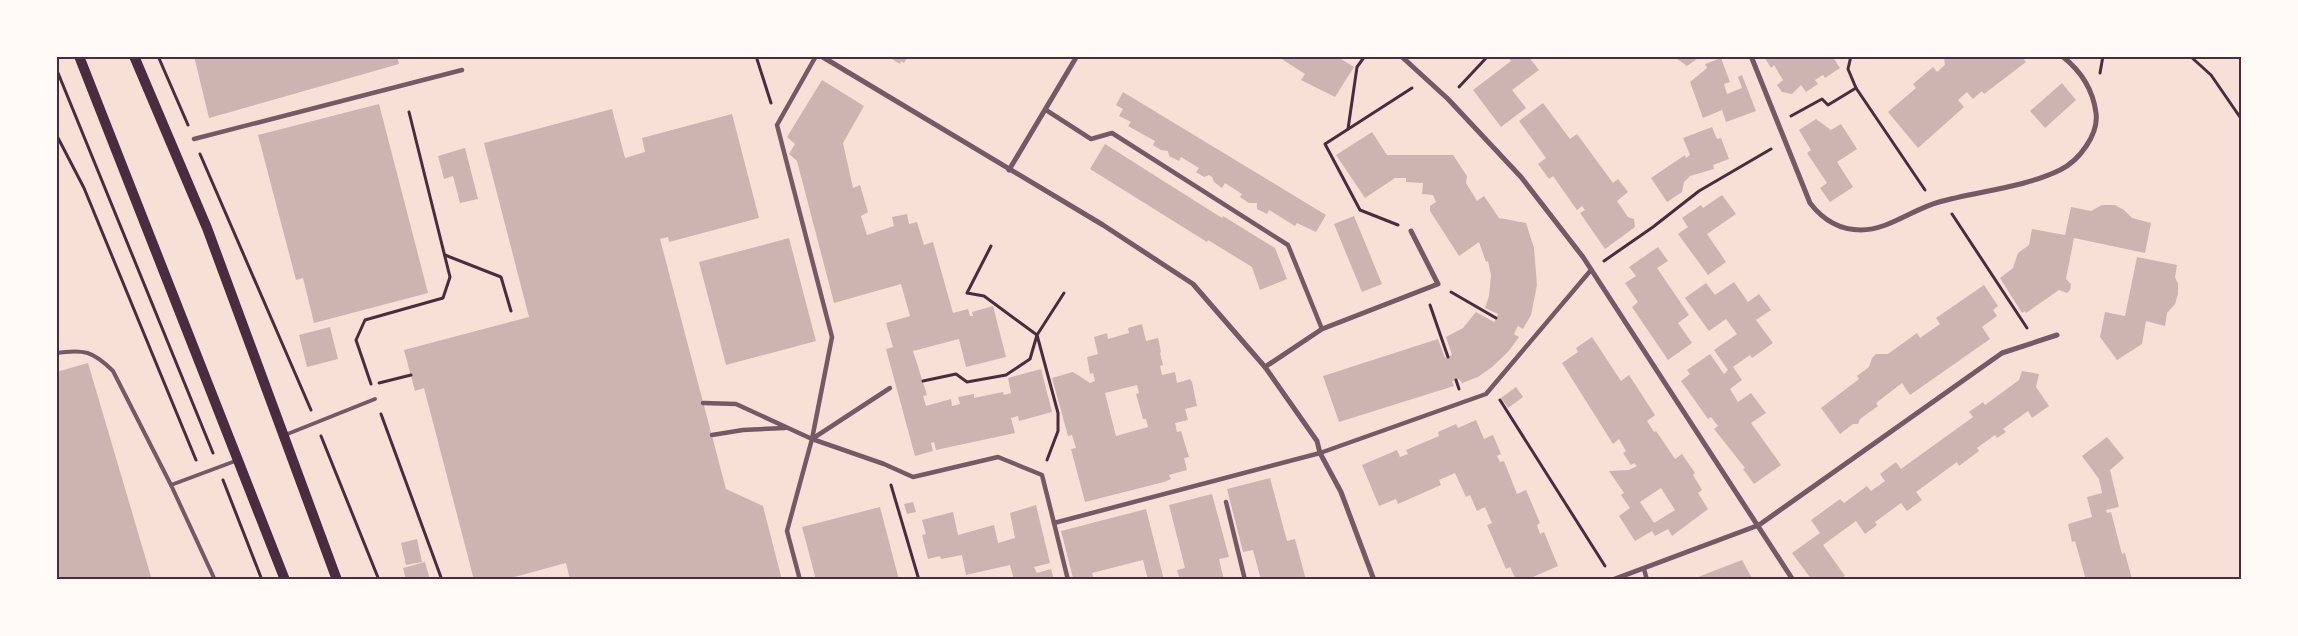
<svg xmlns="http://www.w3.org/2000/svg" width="2298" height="636" font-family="'Noto Serif',serif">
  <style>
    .building { fill: #ccb4b1; fill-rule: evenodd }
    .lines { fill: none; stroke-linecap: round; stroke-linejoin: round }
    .path { stroke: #4a2c40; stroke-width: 3 }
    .service { stroke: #755966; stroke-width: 4 }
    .pedestrian { stroke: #755966; stroke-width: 4.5 }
    .minor { stroke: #755966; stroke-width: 5 }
    .secondary { stroke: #4a2c40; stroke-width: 10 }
    .neatline { fill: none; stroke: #4a2c40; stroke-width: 2 }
  </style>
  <rect width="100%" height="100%" fill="#f7e1d7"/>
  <g class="building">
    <polygon points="194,56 397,56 399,64 209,118"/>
    <polygon points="887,56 908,56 904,63 901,61 900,64"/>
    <polygon points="1277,56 1342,56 1341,59 1354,67 1335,97 1301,80 1305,74"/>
    <polygon points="1507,56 1528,56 1539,70 1512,90 1526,108 1501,127 1473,90 1511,61"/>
    <polygon points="1673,56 1701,56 1687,66"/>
    <polygon points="1767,56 1832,56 1840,68 1825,78 1823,75 1815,80 1818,84 1806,92 1801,85 1792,94 1782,92 1777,85 1783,80 1774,65 1771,68 1765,58"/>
    <polygon points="1946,56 1999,56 2001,59 2004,56 2021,56 2026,62 1984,94 1982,91 1973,99 1967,92 1958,100 1964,107 1918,148 1888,112 1916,88 1913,84 1933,67 1937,72 1945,65 1944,58"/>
    <polygon points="1721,58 1730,82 1724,84 1727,94 1742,88 1738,77 1742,75 1756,111 1726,122 1722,110 1703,118 1690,82 1707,68 1705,64"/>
    <polygon points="822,80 864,106 843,143 853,188 860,185 868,212 861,216 867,235 894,226 892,217 907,214 909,224 917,222 924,245 933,242 953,313 968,309 970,316 973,316 972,312 993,306 1006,357 966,367 959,339 913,351 927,395 923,396 926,406 951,399 952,406 960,404 958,397 974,394 974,398 1003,392 1004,395 1011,393 1008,378 1041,369 1052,412 1019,421 1018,416 1011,418 1015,433 936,450 934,442 931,443 933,451 915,456 886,349 893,347 886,323 910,316 901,284 834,303 797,161 789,154 795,144 787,137"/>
    <polygon points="2062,83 2076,100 2045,128 2030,111"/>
    <polygon points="1123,92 1326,215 1316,232 1297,223 1295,226 1269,210 1267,214 1257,209 1257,203 1249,203 1240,197 1242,194 1225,183 1222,188 1214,182 1212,177 1209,175 1204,177 1196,172 1199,168 1181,157 1179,161 1169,156 1168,151 1161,150 1153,145 1155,141 1128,126 1131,122 1119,116 1123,109 1116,105"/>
    <polygon points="1543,103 1570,139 1577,134 1613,183 1618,179 1628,192 1617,201 1628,217 1634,219 1635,227 1605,249 1580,213 1585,210 1582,206 1577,210 1553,176 1549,179 1538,164 1546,158 1519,121"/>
    <polygon points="379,104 428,293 314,323 303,278 296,280 258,135"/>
    <polygon points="612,109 625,158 645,152 642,138 732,114 759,218 669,242 668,237 660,239 726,489 763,506 782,580 570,580 566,563 503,580 474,580 424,388 415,391 404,350 529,317 484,143"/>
    <polygon points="1816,119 1831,130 1841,124 1857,149 1837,162 1853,187 1830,202 1820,188 1827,183 1807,153 1811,150 1799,130"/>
    <polygon points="1712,127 1717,139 1721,138 1729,159 1713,165 1714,169 1690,176 1684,182 1682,192 1667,202 1651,178 1685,155 1686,158 1690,155 1683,138"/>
    <polygon points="1372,132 1387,155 1453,155 1467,176 1466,183 1477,201 1484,196 1499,218 1526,223 1534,248 1537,285 1531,315 1523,329 1518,326 1514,334 1519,337 1508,352 1492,367 1478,377 1462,383 1459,379 1452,381 1454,386 1339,422 1323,376 1438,339 1445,358 1448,357 1452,355 1446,337 1463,328 1476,312 1494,322 1498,314 1485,308 1489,296 1491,275 1488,261 1486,262 1479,242 1459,256 1430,211 1430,206 1436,202 1433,195 1422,194 1423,183 1406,182 1406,178 1395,178 1365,198 1336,155"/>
    <polygon points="1105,144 1222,218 1223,216 1275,248 1287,279 1260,290 1252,267 1208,240 1207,242 1090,169"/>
    <polygon points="465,148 478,199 460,203 453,176 444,179 438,156"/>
    <polygon points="1722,195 1736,214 1707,234 1726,262 1708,275 1678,234 1688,227 1682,218 1701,205 1703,208"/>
    <polygon points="2102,205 2115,205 2124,210 2132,218 2151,223 2145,253 2074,238 2066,279 2071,284 2070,290 2067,293 2059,290 2026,313 2025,311 2022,313 2000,278 2013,268 2018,253 2029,245 2032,229 2065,235 2071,207 2091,211"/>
    <polygon points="1354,216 1382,284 1362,292 1334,224"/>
    <polygon points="789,238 816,341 726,365 699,262"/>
    <polygon points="1658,247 1668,261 1657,268 1689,315 1678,323 1692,343 1668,360 1632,307 1638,302 1625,283 1636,276 1629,267"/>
    <polygon points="2137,257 2177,265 2175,277 2178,284 2178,294 2175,304 2167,313 2165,326 2146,321 2142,344 2117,360 2100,337 2105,312 2125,316"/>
    <polygon points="1734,282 1748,302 1759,294 1771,310 1756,320 1773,343 1752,358 1750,355 1733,367 1742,380 1730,389 1738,402 1751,393 1766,413 1751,423 1781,465 1754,484 1743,469 1745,468 1714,429 1718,426 1711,417 1708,419 1681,381 1690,374 1687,370 1710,354 1724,374 1728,370 1714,350 1737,334 1726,319 1709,331 1685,298 1706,283 1715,295"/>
    <polygon points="1984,285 1998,306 1993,310 1997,316 1982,327 1990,339 1910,395 1902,383 1876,403 1878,406 1860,419 1858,424 1853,424 1840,434 1821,408 1859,379 1857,376 1869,367 1872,358 1876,354 1888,354 1917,333 1920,338 1940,324 1936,318"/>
    <path d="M1142,324L1146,341L1158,338L1161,352L1160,353L1163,365L1160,366L1162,375L1175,372L1177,383L1190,379L1192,382L1197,406L1185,409L1188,420L1175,423L1177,432L1181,431L1189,457L1184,458L1187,470L1169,475L1171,479L1164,482L1085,502L1071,449L1076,448L1072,435L1068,436L1052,378L1073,372L1090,383L1095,381L1093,373L1090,374L1087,357L1098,354L1094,337L1107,333L1108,339L1129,333L1128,328ZM1137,385L1139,393L1136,394L1143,419H1146L1148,427L1116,436L1105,393Z"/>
    <polygon points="330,327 338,359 307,367 299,335"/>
    <path d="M1592,337L1621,381L1629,375L1655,415L1647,421L1654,432L1656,431L1675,459L1682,454L1695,473L1693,475L1702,490L1698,493L1708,509L1672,536L1668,529L1655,536L1652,531L1635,541L1619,516L1630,508L1621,495L1624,493L1609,471L1629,470L1637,466L1634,463L1631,465L1623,453L1626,451L1619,439L1613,444L1562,363L1578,352L1576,348ZM1661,488L1675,510L1654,523L1640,502Z"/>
    <polygon points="88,363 152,580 56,580 56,372"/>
    <polygon points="2022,371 2039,374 2036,387 2049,406 2032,418 2028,411 2003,429 2006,432 1997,438 1995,435 1977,448 1979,451 1959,466 1957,462 1916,492 1922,500 1907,511 1901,503 1875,522 1877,525 1865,534 1856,521 1823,545 1845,576 1839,580 1812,580 1792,553 1820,533 1811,520 1840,499 1844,503 1867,486 1871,491 1885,481 1880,474 1896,462 1901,469 1912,461 1973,417 1969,412 1983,402 1985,405 2019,380"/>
    <polygon points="1516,387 1523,397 1508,408 1501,398"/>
    <polygon points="1476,420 1484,439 1493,435 1501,454 1497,456 1500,462 1504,461 1517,494 1526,490 1540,523 1537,525 1540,534 1544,532 1558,566 1526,580 1516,580 1510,567 1506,569 1487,525 1492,523 1485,507 1477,511 1470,495 1466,497 1455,473 1439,480 1441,485 1398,504 1396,499 1379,506 1362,465 1397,450 1400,457 1408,454 1406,450 1439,436 1438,432 1456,424 1458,428"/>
    <polygon points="2107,437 2124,458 2110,470 2119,507 2106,510 2107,513 2111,512 2122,554 2125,553 2132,579 2086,580 2075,541 2072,542 2068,524 2092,517 2087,497 2102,493 2099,479 2082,456"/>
    <polygon points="1270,478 1287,541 1295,539 1306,580 1261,580 1253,550 1243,552 1227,489"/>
    <polygon points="1212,494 1229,557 1219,559 1224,580 1180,580 1177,570 1185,568 1169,505"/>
    <polygon points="913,502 916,512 907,514 904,504"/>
    <polygon points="1036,505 1050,563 1034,567 1037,573 1051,569 1054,580 1014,580 1010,565 966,575 962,555 941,559 940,556 928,559 922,535 926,534 922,520 953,512 958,535 994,525 998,543 1015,538 1010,513"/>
    <polygon points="880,507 899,580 816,580 802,527"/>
    <polygon points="1146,509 1164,580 1148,580 1143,560 1092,573 1094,580 1073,578 1061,531"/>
    <polygon points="417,539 422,562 406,565 401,543"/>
    <polygon points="1742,560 1753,580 1700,580 1698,577"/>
    <polygon points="425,562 430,580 406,580 403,568"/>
  </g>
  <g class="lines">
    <g class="path">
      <polyline points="158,56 188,125"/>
      <polyline points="756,56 771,103"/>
      <polyline points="1851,56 1848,69 1856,88 1925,190"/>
      <polyline points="2190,56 2211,75 2242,120"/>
      <polyline points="56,68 213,453"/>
      <polyline points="2100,73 2103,56"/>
      <polyline points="1459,87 1488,56"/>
      <polyline points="1791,116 1822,99 1828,105 1856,88"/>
      <polyline points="1348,129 1357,67 1365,56"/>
      <polyline points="56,134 84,188 196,460"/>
      <polyline points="200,154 311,410"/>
      <polyline points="1952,214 2027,328"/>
      <polyline points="1398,225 1360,210 1325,144 1412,88"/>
      <polyline points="445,255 501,277 511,311"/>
      <polyline points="1604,261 1653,227 1699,191 1771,149"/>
      <polyline points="1451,292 1496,318"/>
      <polyline points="1430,305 1448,357"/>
      <polyline points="1456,380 1459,389"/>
      <polyline points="923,381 956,374 967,382 1006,375 1030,359 1037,335 984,296 967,293 991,246"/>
      <polyline points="379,383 411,375"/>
      <polyline points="371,384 356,340 365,320 443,298 450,277 409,112"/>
      <polyline points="1500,400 1605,566"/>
      <polyline points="381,414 442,580"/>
      <polyline points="321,436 379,580"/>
      <polyline points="1047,460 1058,431 1058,413 1037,335 1064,293"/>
      <polyline points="223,480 262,580"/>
      <polyline points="891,485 919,580"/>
    </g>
    <g class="service">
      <path d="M56,353C84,349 93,351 113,371L171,485"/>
      <polyline points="285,435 375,399"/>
      <polyline points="215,580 171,485 238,460"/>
    </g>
    <g class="pedestrian">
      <polyline points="1046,110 1091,139 1112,133 1288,245 1322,329"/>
      <polyline points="194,139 462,70"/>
      <polyline points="703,403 736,404 812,439 884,464 913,477 998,457 1042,475 1054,523 1320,453 1486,394 1591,270"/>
      <polyline points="712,435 743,430 785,428"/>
      <polyline points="812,439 890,388"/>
      <polyline points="1226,502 1245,580"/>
      <polyline points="1054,523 1068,580"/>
      <polyline points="1644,569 1647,580"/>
      <polyline points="800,580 787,531 812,439 832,337 777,125 816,56"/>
    </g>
    <g class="minor">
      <polyline points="821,56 1103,225 1193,284 1265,367 1317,441 1320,453 1341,492 1374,580"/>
      <polyline points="1401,56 1448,99 1521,177 1583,257 1793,580"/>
      <path d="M1751,56L1810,203C1823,220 1839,230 1861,230C1888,230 1913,209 1939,202C1978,191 2023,188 2060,170C2079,161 2099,134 2096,113C2093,89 2081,71 2062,56"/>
      <polyline points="1009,170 1077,56"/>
      <polyline points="1265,367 1322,329 1438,284 1411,231"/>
      <polyline points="1612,580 1759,525 2002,353 2057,335"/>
    </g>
    <g class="secondary">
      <polyline points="79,56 285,580"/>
      <polyline points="134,56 207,228 337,580"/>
    </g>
  </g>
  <rect width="2298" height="636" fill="none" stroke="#fffaf5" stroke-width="115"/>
  <rect x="58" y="58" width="2182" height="520" class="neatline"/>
</svg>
